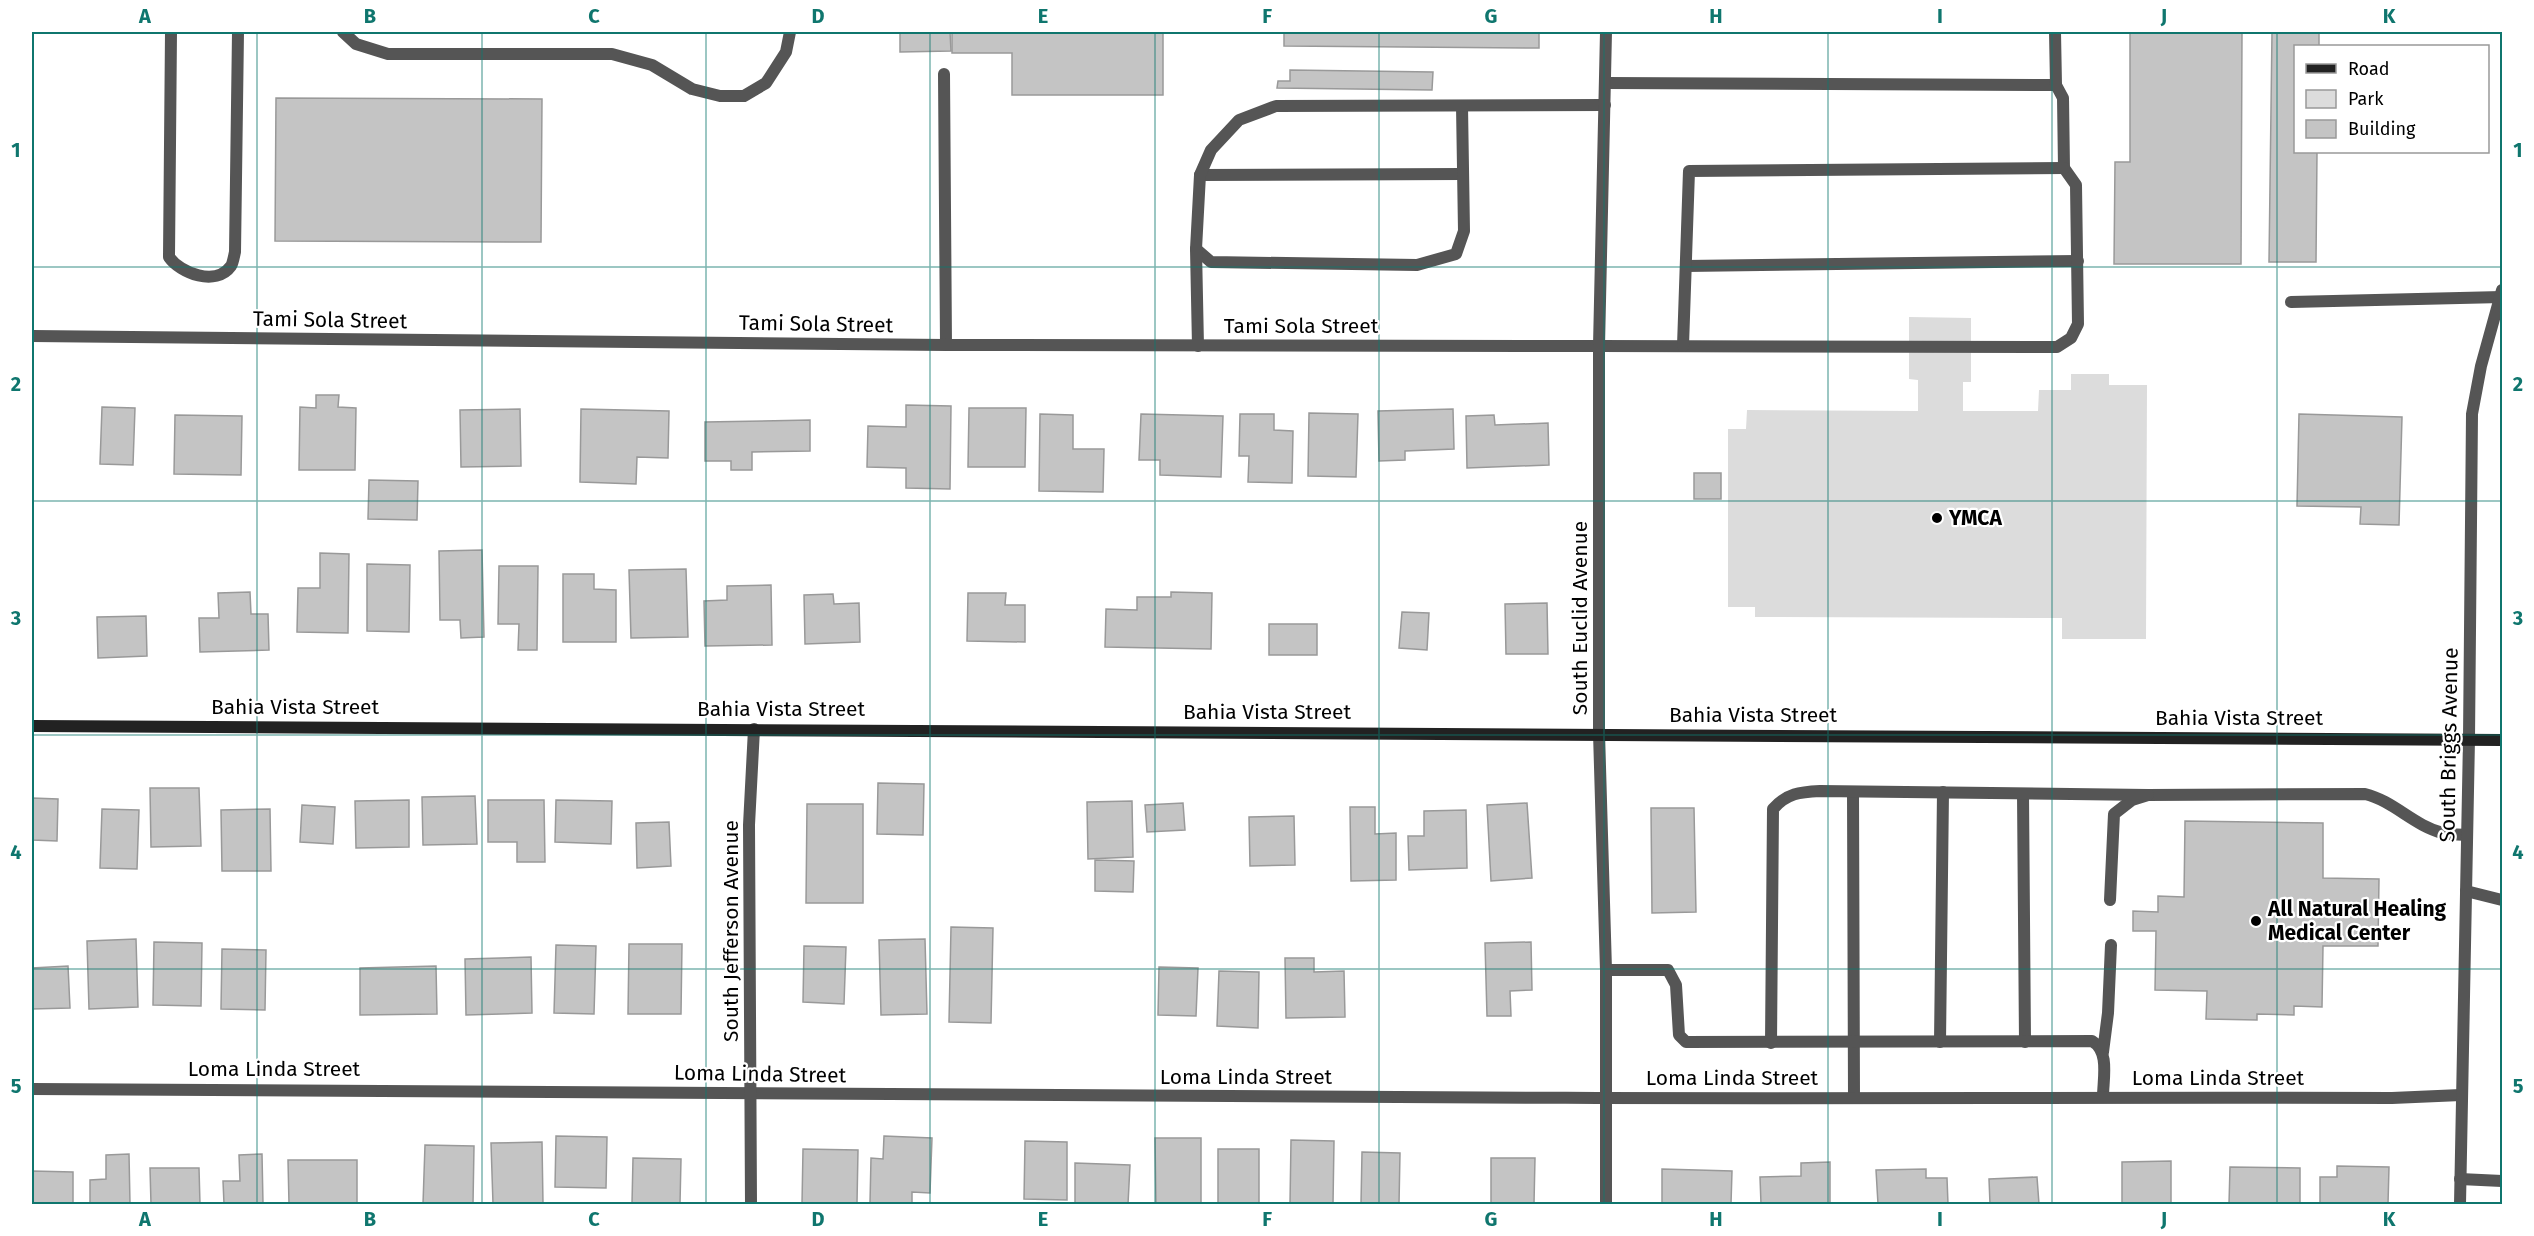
<svg xmlns="http://www.w3.org/2000/svg" width="2534" height="1236" font-family="'Fira Sans',sans-serif">
  <style>
    .green { fill: #dcdcdc }
    .building { fill: #c4c4c4; stroke: #999; stroke-width: 1.5 }
    .lines { fill: none; stroke-linecap: round; stroke-linejoin: round }
    .lane { stroke: #555; stroke-width: 12 }
    .street { stroke: #555; stroke-width: 12 }
    .secondary { stroke: #222; stroke-width: 12 }
    .grid { fill: none; stroke: #0f766e; stroke-width: 1.5; stroke-opacity: 0.55 }
    .poi-dot { fill: #000; stroke: #fff; stroke-width: 2 }
    .labels { text-anchor: middle; stroke-width: 4.5; stroke-linejoin: round; paint-order: stroke }
    .street-label { font-size: 21px; fill: #000; stroke: #fff }
    .poi-label { font-size: 21px; font-weight: bold; fill: #000; stroke: #fff; text-anchor: start }
    .neatline { fill: none; stroke: #0f766e; stroke-width: 2 }
    .grid-label { font-size: 20px; text-anchor: middle; font-weight: bold; fill: #0f766e }
  </style>
  <rect width="100%" height="100%" fill="#fff"/>
  <polygon class="green" points="1909,317 1971,318 1971,382 1963,382 1963,411 2038,411 2039,390 2071,390 2071,374 2109,374 2109,385 2147,385 2146,639 2062,639 2062,618 1755,617 1755,607 1728,607 1728,429 1746,429 1747,410 1918,411 1918,380 1909,379"/>
  <g class="building">
    <polygon points="900,32 950,32 951,51 900,52"/>
    <polygon points="952,32 1163,32 1163,95 1012,95 1012,53 952,53"/>
    <polygon points="1284,32 1539,32 1539,48 1284,46"/>
    <polygon points="2130,32 2242,32 2241,264 2114,264 2115,162 2130,162"/>
    <polygon points="2272,32 2319,32 2319,46 2296,46 2296,152 2317,152 2316,262 2269,262"/>
    <polygon points="1290,70 1433,72 1432,90 1277,88 1278,81 1290,81"/>
    <polygon points="276,98 542,99 541,242 275,241"/>
    <polygon points="316,395 339,395 338,407 356,408 355,470 299,470 300,407 316,408"/>
    <polygon points="906,405 951,406 950,489 906,488 906,468 867,467 868,426 906,427"/>
    <polygon points="102,407 135,408 133,465 100,464"/>
    <polygon points="969,408 1026,408 1025,467 968,467"/>
    <polygon points="520,409 521,466 461,467 460,410"/>
    <polygon points="581,409 669,411 668,458 637,457 636,484 580,482"/>
    <polygon points="1453,409 1454,449 1405,451 1405,460 1379,461 1378,411"/>
    <polygon points="1309,413 1358,414 1356,477 1308,476"/>
    <polygon points="1040,414 1073,415 1073,449 1104,449 1103,492 1039,491"/>
    <polygon points="1141,414 1223,416 1221,477 1160,475 1160,460 1139,460"/>
    <polygon points="1240,414 1274,414 1274,430 1293,431 1292,483 1248,482 1249,456 1239,456"/>
    <polygon points="2299,414 2402,417 2399,525 2360,524 2361,507 2297,506"/>
    <polygon points="175,415 242,416 241,475 174,474"/>
    <polygon points="1494,415 1495,425 1548,423 1549,465 1467,468 1466,416"/>
    <polygon points="810,420 810,451 752,452 752,470 731,470 731,461 705,461 705,422"/>
    <rect x="1694" y="473" width="27" height="26"/>
    <polygon points="369,480 418,481 417,520 368,519"/>
    <polygon points="482,550 484,637 461,638 460,620 440,620 439,551"/>
    <polygon points="320,553 349,554 348,633 297,632 298,588 320,588"/>
    <polygon points="367,564 410,565 409,632 367,631"/>
    <polygon points="499,566 538,566 537,650 518,650 519,624 498,624"/>
    <polygon points="686,569 688,637 631,638 629,570"/>
    <polygon points="563,574 594,574 594,589 616,590 616,642 563,642"/>
    <polygon points="771,585 772,645 705,646 704,601 727,600 727,586"/>
    <polygon points="250,592 251,614 268,614 269,650 200,652 199,618 219,618 218,593"/>
    <polygon points="1171,592 1212,593 1211,649 1105,647 1106,609 1137,610 1137,597 1171,597"/>
    <polygon points="968,593 1006,593 1005,605 1025,605 1025,642 967,641"/>
    <polygon points="833,594 834,604 859,603 860,642 805,644 804,595"/>
    <polygon points="1547,603 1548,654 1506,654 1505,604"/>
    <polygon points="1402,612 1429,613 1427,650 1399,648"/>
    <polygon points="146,616 147,656 98,658 97,617"/>
    <rect x="1269" y="624" width="48" height="31"/>
    <polygon points="878,783 924,784 923,835 877,834"/>
    <polygon points="150,788 199,788 201,846 151,847"/>
    <polygon points="475,796 477,844 423,845 422,797"/>
    <polygon points="32,798 58,799 57,841 32,840"/>
    <polygon points="409,800 409,847 356,848 355,801"/>
    <polygon points="488,800 544,800 545,862 517,862 517,842 488,842"/>
    <polygon points="556,800 612,801 611,844 555,842"/>
    <polygon points="1132,801 1133,857 1088,859 1087,802"/>
    <polygon points="1183,803 1185,830 1147,832 1145,805"/>
    <polygon points="1527,803 1532,878 1491,881 1487,805"/>
    <polygon points="807,804 863,804 863,903 806,903"/>
    <polygon points="302,805 335,807 333,844 300,842"/>
    <polygon points="1350,807 1375,807 1375,834 1396,833 1396,880 1351,881"/>
    <polygon points="1651,808 1694,808 1696,912 1652,913"/>
    <polygon points="102,809 139,810 137,869 100,868"/>
    <polygon points="270,809 271,871 222,871 221,810"/>
    <polygon points="1466,810 1467,868 1409,870 1408,836 1424,836 1424,811"/>
    <polygon points="1294,816 1295,865 1250,866 1249,817"/>
    <polygon points="2185,821 2323,823 2323,878 2379,879 2378,946 2323,946 2322,1007 2294,1006 2294,1015 2257,1014 2257,1020 2206,1019 2207,991 2155,990 2156,931 2133,931 2133,911 2158,912 2158,896 2184,897"/>
    <polygon points="669,822 671,866 637,868 636,823"/>
    <polygon points="1095,860 1134,861 1133,892 1095,891"/>
    <polygon points="951,927 993,928 991,1023 949,1022"/>
    <polygon points="136,939 138,1007 89,1009 87,941"/>
    <polygon points="925,939 927,1014 881,1015 879,940"/>
    <polygon points="154,942 202,943 201,1006 153,1005"/>
    <polygon points="1531,942 1532,990 1510,991 1511,1016 1487,1016 1485,943"/>
    <polygon points="629,944 682,944 681,1014 628,1014"/>
    <polygon points="556,945 596,946 594,1014 554,1013"/>
    <polygon points="804,946 846,947 844,1004 803,1002"/>
    <polygon points="222,949 266,950 265,1010 221,1009"/>
    <polygon points="531,957 532,1013 466,1015 465,959"/>
    <polygon points="1285,958 1314,958 1314,972 1344,971 1345,1017 1286,1018"/>
    <polygon points="68,966 70,1008 32,1009 32,968"/>
    <polygon points="436,966 437,1014 360,1015 360,968"/>
    <polygon points="1159,967 1198,968 1196,1016 1158,1015"/>
    <polygon points="1219,971 1259,972 1258,1028 1217,1026"/>
    <polygon points="556,1136 607,1137 606,1188 555,1187"/>
    <polygon points="884,1136 932,1138 930,1193 912,1192 912,1204 870,1203 871,1158 883,1159"/>
    <polygon points="1155,1138 1201,1138 1201,1204 1156,1204"/>
    <polygon points="1291,1140 1334,1141 1333,1204 1290,1204"/>
    <polygon points="1025,1141 1067,1142 1067,1200 1024,1199"/>
    <polygon points="542,1142 543,1204 493,1204 491,1143"/>
    <polygon points="425,1145 474,1146 473,1204 423,1204"/>
    <polygon points="803,1149 858,1150 857,1203 802,1204"/>
    <rect x="1218" y="1149" width="41" height="55"/>
    <polygon points="1362,1152 1400,1153 1399,1204 1361,1204"/>
    <polygon points="129,1154 130,1204 90,1204 90,1180 106,1179 106,1155"/>
    <polygon points="262,1154 263,1204 224,1204 223,1181 240,1181 239,1155"/>
    <polygon points="633,1158 681,1159 680,1204 632,1204"/>
    <polygon points="1491,1158 1535,1158 1534,1204 1491,1204"/>
    <polygon points="288,1160 357,1160 357,1204 289,1204"/>
    <polygon points="2171,1161 2171,1204 2122,1204 2122,1162"/>
    <polygon points="1830,1162 1830,1204 1761,1204 1760,1177 1801,1176 1801,1163"/>
    <polygon points="1075,1163 1130,1165 1128,1204 1075,1204"/>
    <polygon points="2337,1166 2389,1167 2388,1204 2320,1204 2320,1177 2337,1177"/>
    <polygon points="2230,1167 2300,1168 2300,1204 2229,1204"/>
    <polygon points="150,1168 199,1168 200,1204 151,1204"/>
    <polygon points="1662,1169 1732,1171 1731,1204 1662,1204"/>
    <polygon points="1926,1169 1926,1178 1947,1178 1948,1204 1878,1204 1876,1170"/>
    <polygon points="32,1171 73,1172 73,1204 32,1204"/>
    <polygon points="2037,1177 2039,1204 1990,1204 1989,1179"/>
  </g>
  <g class="lines">
    <g class="lane">
      <path d="M171,32L169,257C180,273 216,287 231,266C233,263 234,256 235,252L238,32"/>
      <polyline points="343,32 356,44 388,54 612,54 652,65 692,89 720,96 744,96 766,83 786,52 790,32"/>
      <polyline points="944,74 946,345"/>
      <polyline points="1606,83 2056,85"/>
      <polyline points="1200,175 1463,174"/>
      <polyline points="1196,249 1211,262 1417,265 1456,254 1464,231 1462,106"/>
      <polyline points="1686,266 2078,261"/>
      <polyline points="2291,302 2502,297"/>
      <polyline points="1198,346 1196,249 1200,175 1211,150 1239,120 1276,106 1605,105"/>
      <polyline points="1599,346 2057,347 2071,338 2078,324 2076,185 2064,168 2063,98 2056,85 2055,32"/>
      <polyline points="1683,346 1689,171 2064,168"/>
      <polyline points="1853,792 1854,1098"/>
      <polyline points="2023,794 2025,1042"/>
      <polyline points="2466,891 2502,900"/>
      <path d="M2110,900L2114,814L2132,800L2148,795L2365,794C2394,801 2414,826 2443,833C2450,835 2459,834 2467,835"/>
      <path d="M1606,970H1668L1676,985L1679,1035L1686,1042L2092,1041C2110,1051 2103,1079 2103,1097"/>
      <polyline points="1940,1042 1943,792"/>
      <path d="M1771,1043L1773,809C1787,793 1800,792 1820,791L2148,795"/>
      <polyline points="2103,1052 2108,1013 2111,945"/>
      <polyline points="2460,1179 2502,1181"/>
    </g>
    <g class="street">
      <polyline points="32,336 946,345 1599,346"/>
      <path d="M32,1089C553,1089 1075,1096 1597,1098C1862,1099 2127,1097 2392,1098L2461,1095"/>
      <polyline points="751,1204 749,825 754,729"/>
      <polyline points="1606,1204 1606,970 1599,733 1599,346 1606,32"/>
      <polyline points="2460,1204 2469,739 2472,414 2481,366 2502,290"/>
    </g>
    <polyline class="secondary" points="32,726 2502,740"/>
  </g>
  <path class="grid" d="M257,32V1204M482,32V1204M706,32V1204M930,32V1204M1155,32V1204M1379,32V1204M1604,32V1204M1828,32V1204M2052,32V1204M2277,32V1204M32,267H2502M32,501H2502M32,735H2502M32,969H2502"/>
  <g class="poi-dot">
    <circle cx="1937" cy="518" r="6"/>
    <circle cx="2256" cy="921" r="6"/>
  </g>
  <g class="labels">
    <g class="street-label">
      <text transform="translate(330 320) rotate(1)" y="7">Tami Sola Street</text>
      <text transform="translate(816 324) rotate(1)" y="7">Tami Sola Street</text>
      <text x="1301" y="333">Tami Sola Street</text>
      <text transform="translate(1580 618) rotate(-90)" y="7">South Euclid Avenue</text>
      <text x="295" y="714">Bahia Vista Street</text>
      <text x="781" y="716">Bahia Vista Street</text>
      <text x="1267" y="719">Bahia Vista Street</text>
      <text x="1753" y="722">Bahia Vista Street</text>
      <text x="2239" y="725">Bahia Vista Street</text>
      <text transform="translate(2449 745) rotate(-89)" y="7">South Briggs Avenue</text>
      <text transform="translate(731 931) rotate(-90)" y="7">South Jefferson Avenue</text>
      <text x="274" y="1076">Loma Linda Street</text>
      <text transform="translate(760 1074) rotate(1)" y="7">Loma Linda Street</text>
      <text x="1246" y="1084">Loma Linda Street</text>
      <text x="1732" y="1085">Loma Linda Street</text>
      <text x="2218" y="1085">Loma Linda Street</text>
    </g>
    <g class="poi-label">
      <text x="1949" y="525">YMCA</text>
      <text x="2268" y="916">All Natural Healing<tspan x="2268" dy="24">Medical Center</tspan></text>
    </g>
  </g>
  <rect width="2534" height="1236" fill="none" stroke="#ffffff" stroke-width="66"/>
  <rect x="2294" y="45" width="195" height="108" fill="#ffffff" stroke="#999999" stroke-width="1.5"/>
  <rect x="2306" y="64" width="30" height="9" fill="#222222" stroke="#999999" stroke-width="1.5"/>
  <text x="2348" y="75" font-size="18" fill="#000000">Road</text>
  <rect x="2306" y="90" width="30" height="18" fill="#dcdcdc" stroke="#999999" stroke-width="1.5"/>
  <text x="2348" y="105" font-size="18" fill="#000000">Park</text>
  <rect x="2306" y="120" width="30" height="18" fill="#c4c4c4" stroke="#999999" stroke-width="1.5"/>
  <text x="2348" y="135" font-size="18" fill="#000000">Building</text>
  <rect x="33" y="33" width="2468" height="1170" class="neatline"/>
  <g class="grid-label">
    <text x="145" y="23">A</text>
    <text x="370" y="23">B</text>
    <text x="594" y="23">C</text>
    <text x="818" y="23">D</text>
    <text x="1043" y="23">E</text>
    <text x="1267" y="23">F</text>
    <text x="1491" y="23">G</text>
    <text x="1716" y="23">H</text>
    <text x="1940" y="23">I</text>
    <text x="2164" y="23">J</text>
    <text x="2389" y="23">K</text>
    <text x="16" y="157">1</text>
    <text x="2518" y="157">1</text>
    <text x="16" y="391">2</text>
    <text x="2518" y="391">2</text>
    <text x="16" y="625">3</text>
    <text x="2518" y="625">3</text>
    <text x="16" y="859">4</text>
    <text x="2518" y="859">4</text>
    <text x="16" y="1093">5</text>
    <text x="2518" y="1093">5</text>
    <text x="145" y="1226">A</text>
    <text x="370" y="1226">B</text>
    <text x="594" y="1226">C</text>
    <text x="818" y="1226">D</text>
    <text x="1043" y="1226">E</text>
    <text x="1267" y="1226">F</text>
    <text x="1491" y="1226">G</text>
    <text x="1716" y="1226">H</text>
    <text x="1940" y="1226">I</text>
    <text x="2164" y="1226">J</text>
    <text x="2389" y="1226">K</text>
  </g>
</svg>
